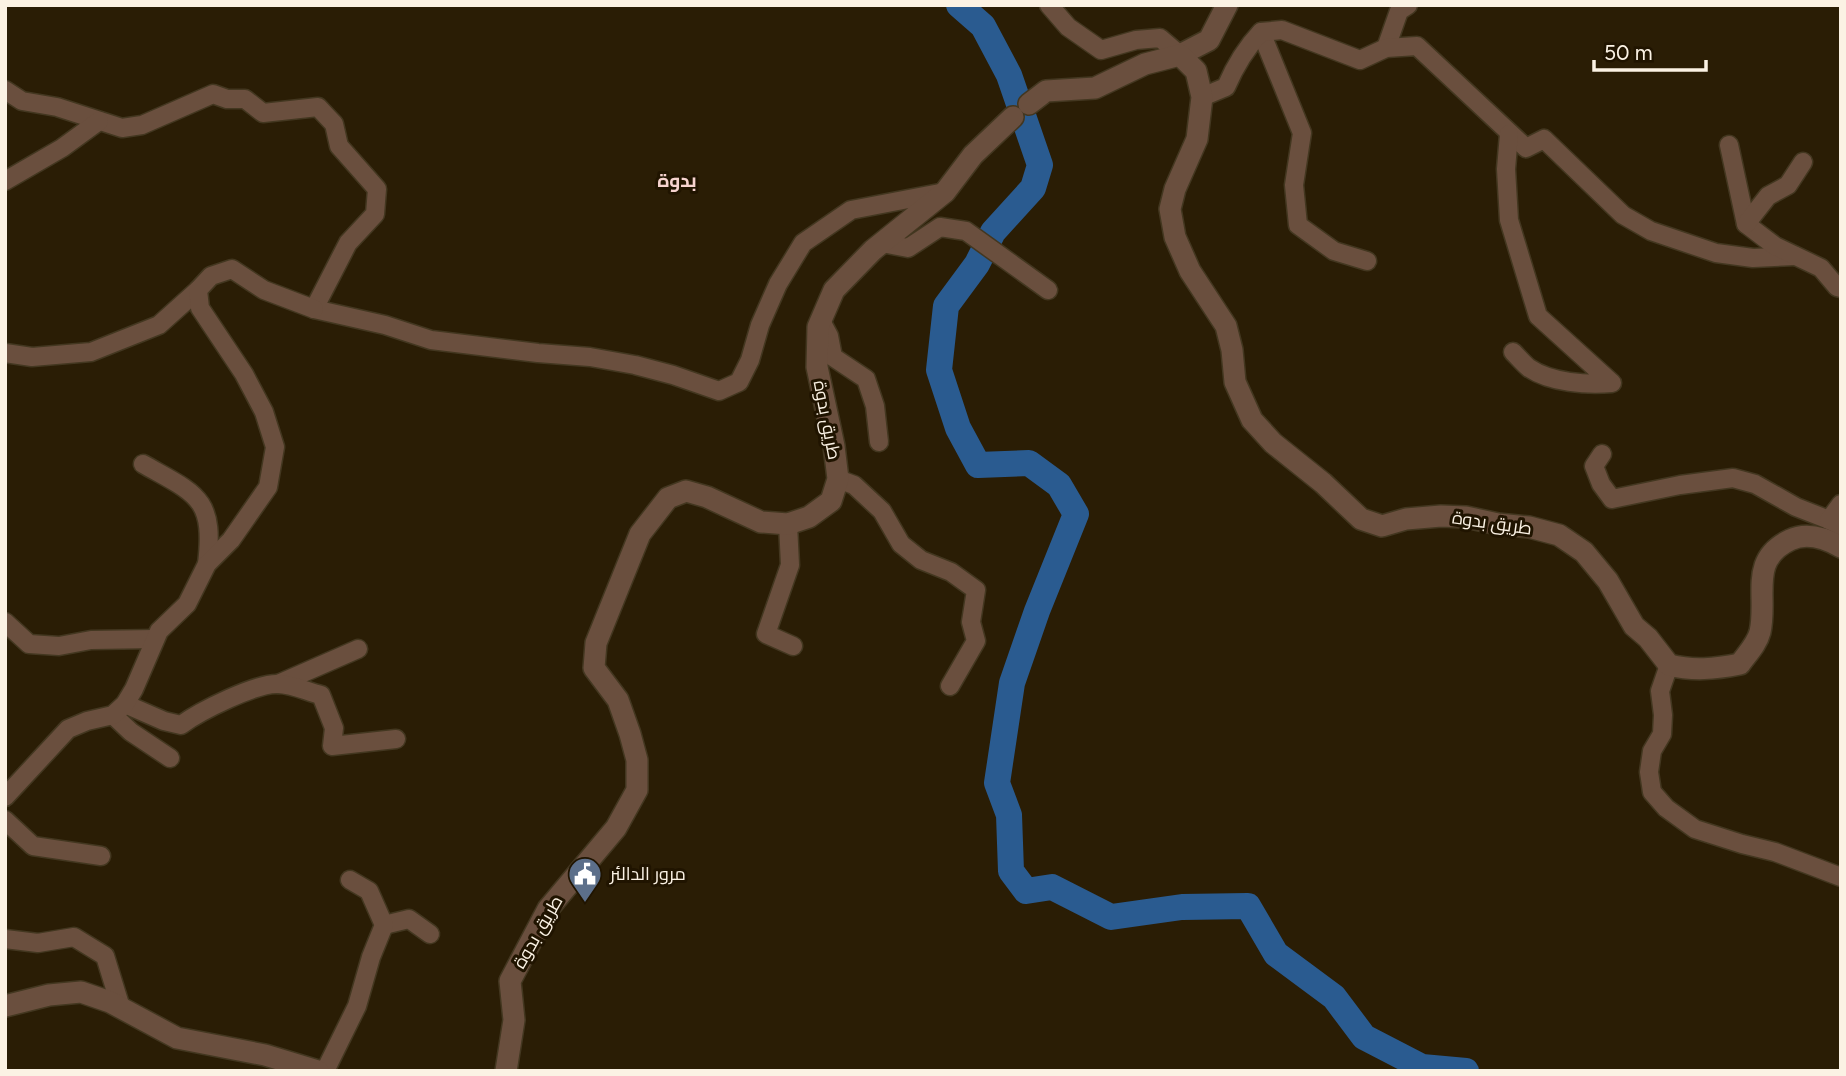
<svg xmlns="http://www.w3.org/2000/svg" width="1846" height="1076" font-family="Figtree,Cairo,sans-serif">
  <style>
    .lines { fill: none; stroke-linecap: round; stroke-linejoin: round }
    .river { stroke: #2a5b90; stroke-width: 26 }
    .minor-casing { stroke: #433720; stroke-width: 21 }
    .tertiary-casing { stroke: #433720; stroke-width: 24 }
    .minor { stroke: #6a4f3e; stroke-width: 18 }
    .tertiary { stroke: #6a4f3e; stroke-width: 21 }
    .labels { text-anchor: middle; stroke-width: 6; stroke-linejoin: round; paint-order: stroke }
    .street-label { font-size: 18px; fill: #fbf2e4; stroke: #201400 }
    .poi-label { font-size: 18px; fill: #fbf2e4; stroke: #201400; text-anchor: start }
    .neighbourhood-label { font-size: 19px; font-weight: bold; fill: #f6d3cf; stroke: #201400 }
  </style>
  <rect width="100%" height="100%" fill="#2a1d05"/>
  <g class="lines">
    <polyline class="river" points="959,5 983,26 1009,75 1040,165 1033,188 993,232 977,264 946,306 939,370 958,428 978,465 1029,463 1059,485 1076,514 1037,611 1012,683 997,783 1009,815 1011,871 1026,891 1052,887 1111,917 1182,907 1248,906 1276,954 1334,997 1364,1037 1422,1067 1466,1071"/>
    <defs>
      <g id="minor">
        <polyline points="1049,5 1068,27 1101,50 1136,40 1160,38 1180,55"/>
        <polyline points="1261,32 1302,133 1294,185 1298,225 1334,251 1367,261"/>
        <polyline points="1386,48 1399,11 1408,5"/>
        <polyline points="5,90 22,101 57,107 122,128 142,125 213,94 227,99 245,99 263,113 318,107 334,124 339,146 377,189 375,214 348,243 314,309 385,325 431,340 538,353 590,357 635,365 673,375 719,391 739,382 750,360 760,325 778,284 803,243 851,210 945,192"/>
        <path d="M1202,97L1226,87C1235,66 1245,49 1261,32L1282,30L1360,60L1386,48L1417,46L1526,148L1544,139L1623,215L1651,231L1716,253L1753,258L1795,256"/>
        <path d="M1509,134L1506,169L1509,220L1538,316L1612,383C1587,385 1551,383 1529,368C1524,364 1518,357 1513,352"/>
        <polyline points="1729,145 1746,224 1775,246 1821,268 1837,287 1841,288"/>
        <polyline points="5,181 62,148 99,121"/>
        <polyline points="1746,224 1768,196 1788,185 1803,162"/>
        <polyline points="882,243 908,248 940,227 966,231 1048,290"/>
        <polyline points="821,321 829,336 833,357 866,379 875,406 879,442"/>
        <polyline points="5,353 32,357 91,352 159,325 198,290"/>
        <polyline points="1602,454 1594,466 1601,484 1612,499 1680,485 1733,478 1755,484 1796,507 1829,520"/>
        <path d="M143,464C196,494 215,497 207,564"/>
        <polyline points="838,479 854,485 882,511 901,544 921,560 951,572 976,590 971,622 976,641 950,686"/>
        <polyline points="1841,504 1829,520 1841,526"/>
        <polyline points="788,524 790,565 766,634 793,646"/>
        <polyline points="5,622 29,644 59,646 91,640 155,639"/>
        <polyline points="1669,665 1660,691 1663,715 1662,734 1652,751 1649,772 1652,792 1666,808 1695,829 1742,844 1775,852 1841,877"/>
        <polyline points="278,684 358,649"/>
        <path d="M125,704L164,721L181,725C200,711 256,683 278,684C292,684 308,692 321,695L334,728L332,746L396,739"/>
        <polyline points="113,715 131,732 170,758"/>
        <polyline points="5,797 68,729 87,721 113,715 125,704 134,689 159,631 187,604 207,564 231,540 268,487 275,447 264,412 244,374 200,308 198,290 211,276 232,269 264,290 314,309"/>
        <polyline points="5,820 33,846 101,856"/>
        <polyline points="384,925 409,919 430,934"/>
        <polyline points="5,939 38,943 74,937 105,956 121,1008"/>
        <polyline points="325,1071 357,1006 371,957 384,925 369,891 350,880"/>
      </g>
      <g id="tertiary">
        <polyline points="1180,55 1209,40 1227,5"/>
        <path d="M1029,104L1046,91L1095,88L1145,64L1180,55L1196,71L1202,97L1197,139L1175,189L1170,209L1175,237L1190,271L1226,326L1232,350L1235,382L1252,420L1273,443L1323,483L1361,519L1382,526L1406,519L1441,516L1466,517L1498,524L1529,527L1559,535L1584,552L1608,581L1634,626L1648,638L1669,665C1693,671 1715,669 1740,664C1747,654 1757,644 1760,632C1768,596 1748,560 1790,540C1807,532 1825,538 1841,547"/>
        <polyline points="5,1006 49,995 81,992 110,1002 177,1038 265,1055 318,1071"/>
        <polyline points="506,1071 514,1020 510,981 548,909 616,828 637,790 637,760 630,734 618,700 594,668 596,643 640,534 668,498 686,491 707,497 761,522 788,524 809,517 831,501 838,479 834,446 817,367 818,327 834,290 873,250 945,192 973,155 1013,117"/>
      </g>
    </defs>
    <use href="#minor" class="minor-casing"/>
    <use href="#tertiary" class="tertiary-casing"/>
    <use href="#minor" class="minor"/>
    <use href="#tertiary" class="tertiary"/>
  </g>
  <defs>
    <symbol id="civic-pin" viewBox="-11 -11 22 30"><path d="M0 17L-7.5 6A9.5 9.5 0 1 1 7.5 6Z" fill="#5c6f8a" stroke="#201400"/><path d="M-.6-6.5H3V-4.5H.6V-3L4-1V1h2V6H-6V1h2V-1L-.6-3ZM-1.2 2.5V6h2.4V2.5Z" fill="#fff"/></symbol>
  </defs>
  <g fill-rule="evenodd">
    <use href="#civic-pin" x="566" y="855" width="38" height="52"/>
  </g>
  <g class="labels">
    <g class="street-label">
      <text transform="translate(827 420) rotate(79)" y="6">طريق بدوة</text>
      <text transform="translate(1492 523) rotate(8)" y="6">طريق بدوة</text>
      <text transform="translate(538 932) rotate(-60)" y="6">طريق بدوة</text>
    </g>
    <g class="poi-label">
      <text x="610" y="880">مرور الدالئر</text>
    </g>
    <g class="neighbourhood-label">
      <text x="677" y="187">بدوة</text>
    </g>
  </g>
  <rect width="1846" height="1076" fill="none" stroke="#fbf2e4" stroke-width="14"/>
  <path d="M1594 60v10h112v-10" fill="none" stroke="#fbf2e4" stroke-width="3.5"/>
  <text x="1604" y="60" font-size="21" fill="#fbf2e4" stroke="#201400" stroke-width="5" paint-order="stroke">50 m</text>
</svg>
